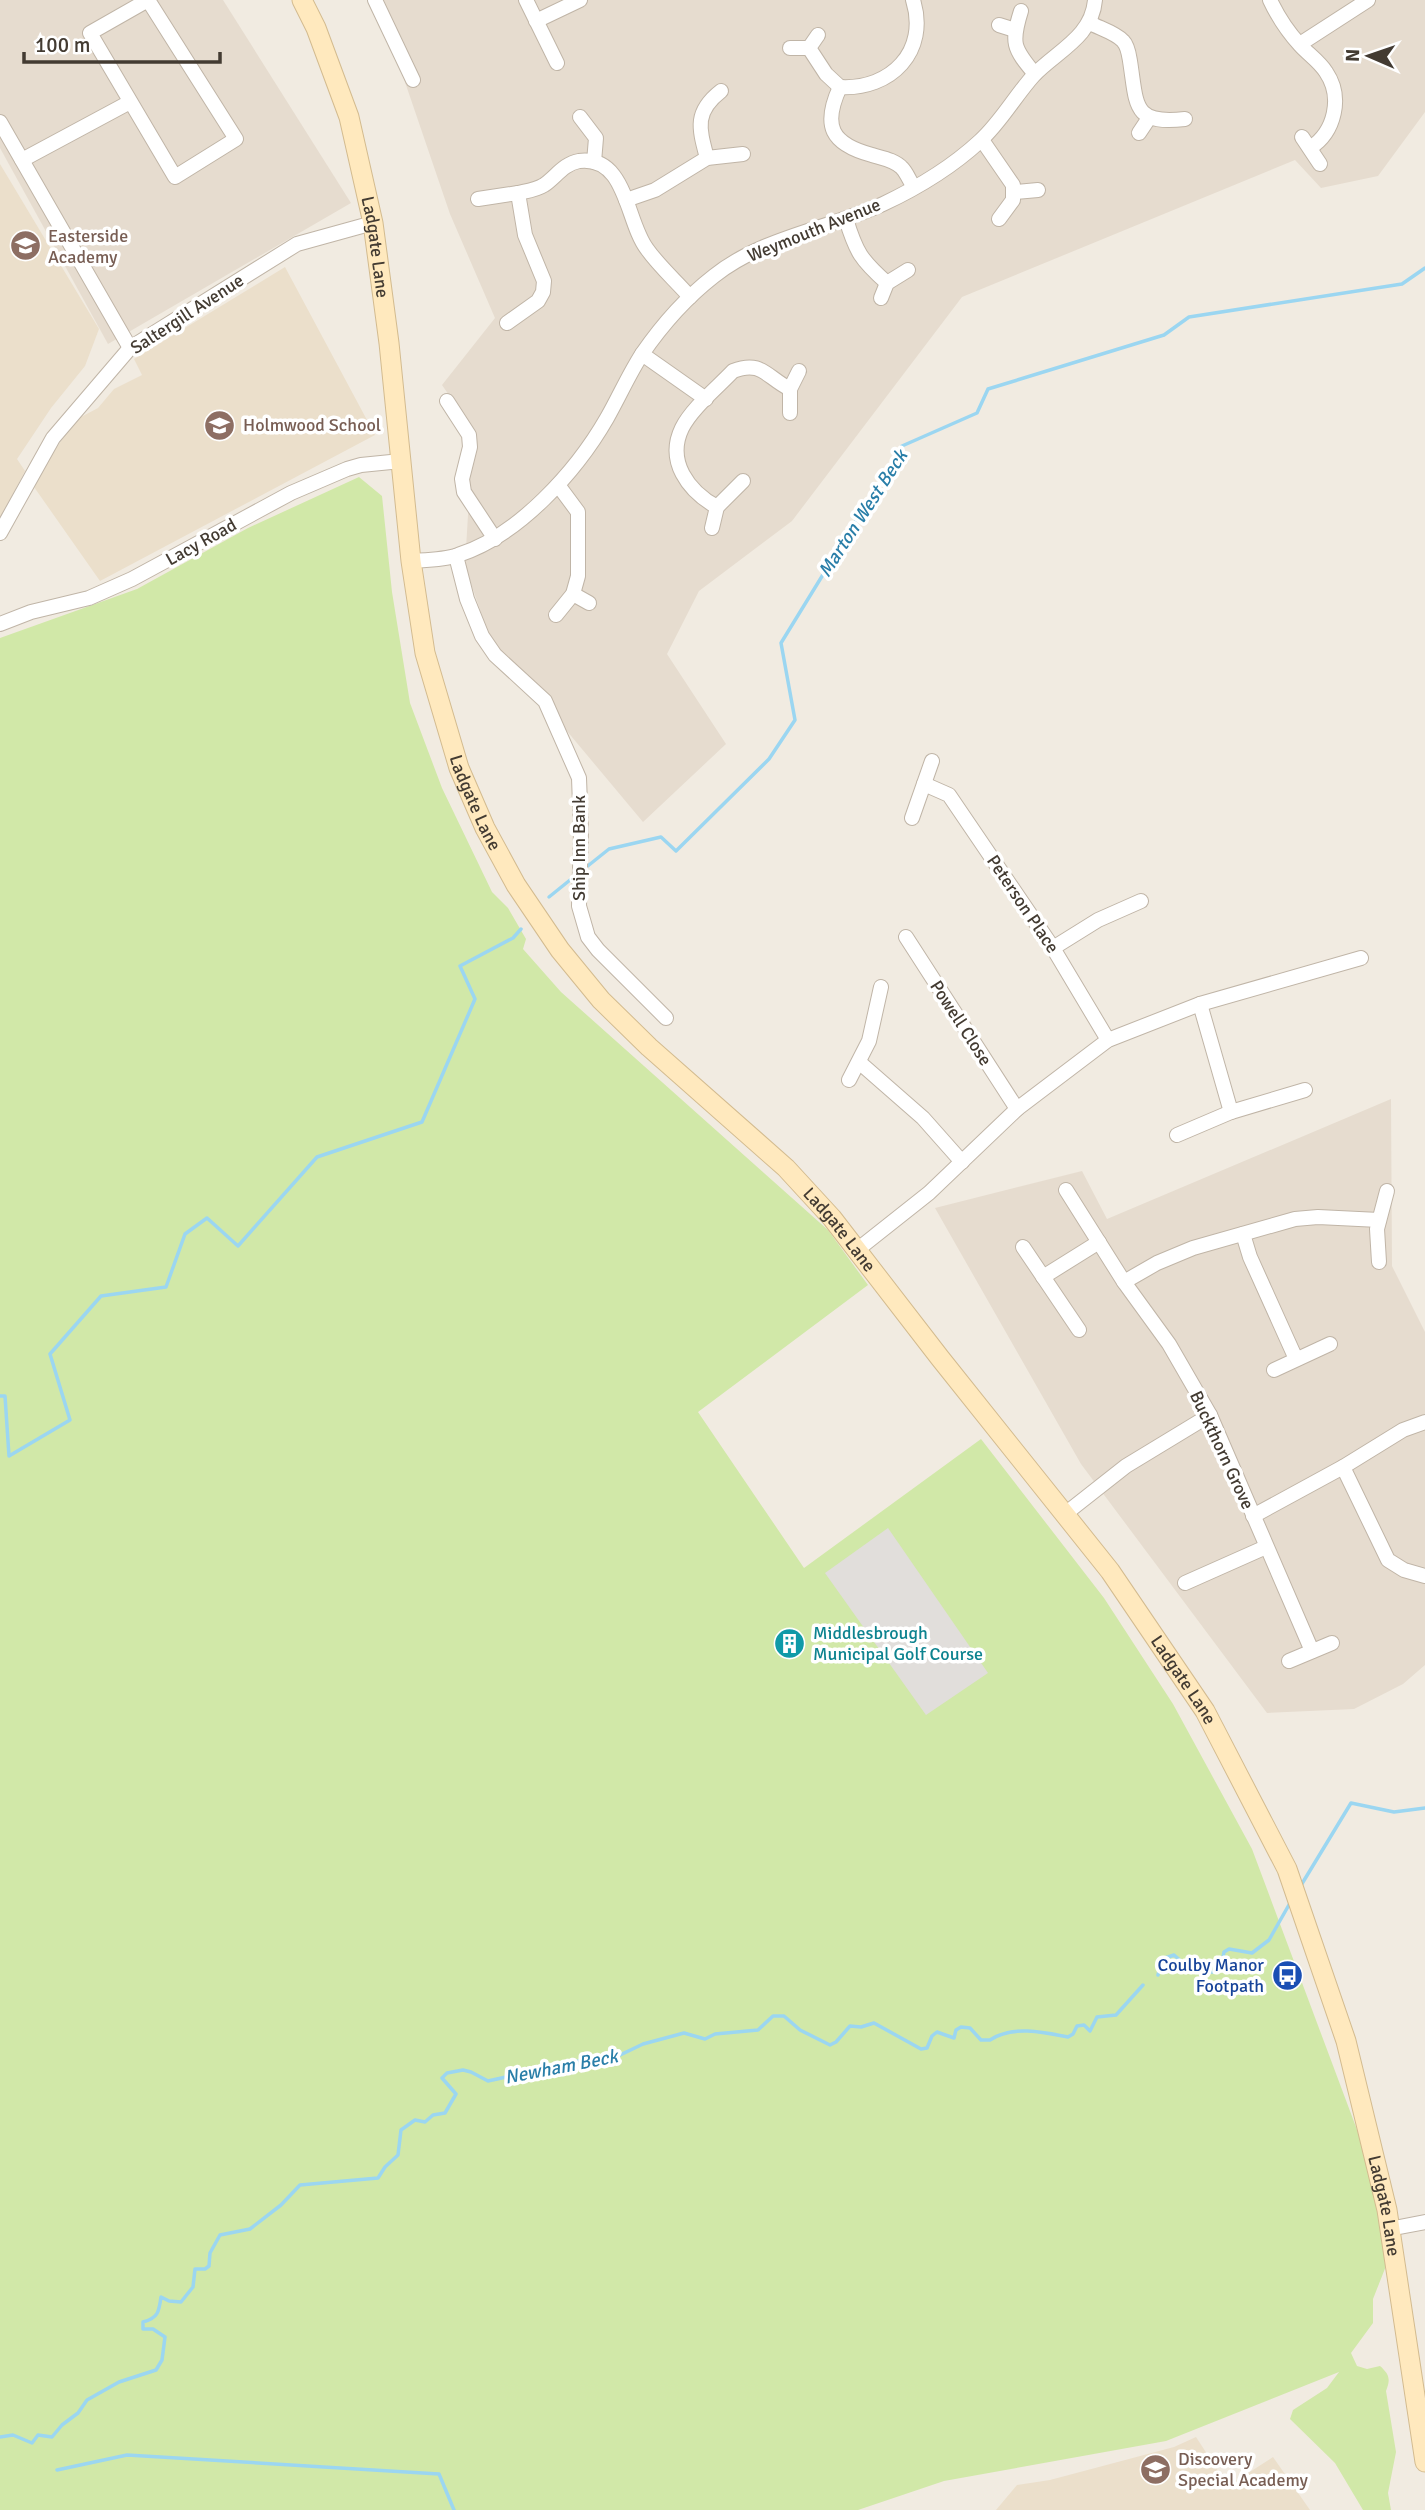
<svg xmlns="http://www.w3.org/2000/svg" width="1425" height="2510" font-family="Signika,sans-serif">
  <style>
    .residential { fill: #e6dccf }
    .education { fill: #ebdfcb }
    .green { fill: #d1e8a8 }
    .parking { fill: #e1dedb }
    .lines { fill: none; stroke-linecap: round; stroke-linejoin: round }
    .stream { stroke: #9bd6f1; stroke-width: 3.5 }
    .street-casing { stroke: #c0b5a7; stroke-width: 16 }
    .secondary-casing { stroke: #d3bb8f; stroke-width: 21 }
    .street { stroke: #fff; stroke-width: 14 }
    .secondary { stroke: #ffe9be; stroke-width: 19 }
    .labels { text-anchor: middle; stroke-width: 7; stroke-linejoin: round; paint-order: stroke }
    .street-label { font-size: 18px; fill: #433b32; stroke: #fff }
    .education-label { font-size: 18px; fill: #785e54; stroke: #fff; text-anchor: start }
    .culture-label { font-size: 18px; fill: #0d838f; stroke: #fff; text-anchor: start }
    .transit-label { font-size: 18px; fill: #164399; stroke: #fff; text-anchor: end }
    .water-label { font-size: 19px; font-style: italic; fill: #297ea8; stroke: #fff }
  </style>
  <rect width="100%" height="100%" fill="#f1ebe1"/>
  <g class="residential">
    <polygon points="0,0 223,0 351,203 108,344 0,148"/>
    <polygon points="377,0 1425,0 1425,112 1378,176 1321,188 1295,160 962,297 792,521 699,591 667,654 726,744 643,822 490,639 465,566 473,430 442,385 495,318 450,214"/>
    <polygon points="1391,1099 1392,1266 1425,1332 1425,1665 1403,1684 1354,1709 1267,1713 1081,1464 935,1208 1082,1171 1107,1219"/>
  </g>
  <g class="education">
    <polygon points="0,164 99,329 85,366 51,408 17,459 25,471 0,519"/>
    <polygon points="285,267 375,435 100,581 34,487 51,456 79,414 81,417 98,408 114,389 142,375 134,359"/>
    <polygon points="1196,2437 1228,2486 1273,2457 1310,2510 996,2510 1017,2485 1050,2480 1174,2447"/>
  </g>
  <path class="green" d="M359,477L382,496L392,592L410,703L442,788L492,892L508,908L526,939L523,949L561,992L828,1230L868,1285L698,1412L804,1568L981,1439L1104,1598L1173,1704L1252,1849L1387,2210L1386,2266L1373,2299V2323L1351,2353L1357,2366L1367,2369L1380,2366C1389,2374 1391,2379 1386,2391L1396,2452L1388,2493L1391,2510H1363L1335,2463L1290,2419L1293,2410L1327,2388L1339,2372L1166,2441L944,2481L858,2510H0V638L137,589L248,528Z"/>
  <polygon class="parking" points="888,1528 988,1673 926,1715 825,1573"/>
  <g class="lines">
    <g class="stream">
      <polyline points="584,869 609,849 661,837 676,851 769,759 795,720 781,643 902,446 977,413 988,389 1164,335 1189,317 1402,284 1425,268"/>
      <polyline points="549,897 575,876"/>
      <polyline points="0,1396 5,1396 9,1456 70,1420 50,1354 101,1296 166,1287 185,1234 207,1218 238,1246 317,1157 422,1122 475,999 460,966 513,938 521,929"/>
      <polyline points="1300,1887 1351,1803 1394,1812 1425,1808"/>
      <polyline points="1158,1975 1162,1959 1174,1955 1193,1972 1214,1972 1221,1968 1224,1952 1229,1949 1252,1953 1269,1940 1290,1903"/>
      <path d="M0,2437L13,2435L32,2443L38,2435L52,2437L62,2425L78,2413L87,2400L119,2382L156,2370L162,2360L165,2337L153,2329H143V2322C158,2318 159,2312 161,2297L169,2301L181,2302L193,2287L195,2269H205L209,2266L210,2253L220,2235L250,2229L281,2205L300,2185L378,2178L385,2167L398,2155L401,2130L415,2120L425,2122L433,2115L445,2113L456,2094L442,2078L447,2073L463,2070L471,2072L488,2081L597,2057H616L643,2044L684,2033L705,2039L715,2034L758,2030L773,2016H784L800,2030L830,2045L836,2042L850,2026L861,2027L874,2023L921,2049L927,2048L932,2036L937,2032L954,2038L956,2030L961,2027L970,2028L981,2040H990C1012,2025 1044,2032 1068,2037L1073,2034L1077,2026L1084,2025L1090,2031L1097,2017L1116,2015L1143,1985"/>
      <polyline points="57,2470 127,2455 439,2474 454,2510"/>
    </g>
    <defs>
      <g id="street">
        <polyline points="148,0 90,33 175,177 236,139 148,0"/>
        <polyline points="375,0 413,80"/>
        <polyline points="526,0 557,63"/>
        <path d="M913,0C929,51 891,90 840,87C822,126 831,144 872,155C882,158 895,160 902,168C907,173 910,182 914,187"/>
        <path d="M1270,0C1278,17 1287,31 1300,45C1308,54 1319,61 1326,72C1343,97 1335,132 1310,148"/>
        <path d="M1021,11C1011,43 1013,48 1035,74"/>
        <polyline points="536,21 580,0"/>
        <path d="M1090,23C1099,28 1116,33 1123,41C1128,46 1129,55 1130,61C1137,105 1132,125 1185,119"/>
        <polyline points="999,25 1015,30"/>
        <polyline points="818,35 809,48 826,74 840,87"/>
        <polyline points="1300,44 1368,0"/>
        <polyline points="790,48 809,48"/>
        <polyline points="580,117 596,138 594,162"/>
        <polyline points="0,122 130,348"/>
        <polyline points="1139,133 1149,118"/>
        <polyline points="1302,137 1320,164"/>
        <polyline points="982,140 1013,185 1013,200 999,219"/>
        <path d="M707,158C699,128 694,112 721,91"/>
        <polyline points="22,160 130,102"/>
        <polyline points="1015,192 1038,190"/>
        <polyline points="478,199 518,193"/>
        <polyline points="626,200 655,190 707,158 743,154"/>
        <path d="M846,219C856,252 861,260 887,283"/>
        <polyline points="881,298 887,283 908,270"/>
        <path d="M507,323L538,301L543,292L544,281L525,235L518,193C527,191 536,190 544,185C556,177 563,164 579,161C627,155 626,222 647,249C659,266 676,281 690,297"/>
        <polyline points="642,354 706,399"/>
        <polyline points="447,401 469,435 470,447 462,479 464,492 495,539"/>
        <polyline points="790,413 790,389 799,371"/>
        <path d="M717,507C688,491 666,461 682,428C692,408 718,387 733,371C762,360 766,377 790,389"/>
        <polyline points="712,528 717,507 743,481"/>
        <polyline points="0,533 53,438 130,348 297,244 373,223"/>
        <polyline points="456,556 467,599 482,636 495,655 545,701 579,778 581,831 579,906 588,937 598,950 666,1018"/>
        <path d="M411,561C426,560 444,560 458,555C518,536 576,472 607,418C619,397 629,374 642,354C662,325 687,297 714,276C763,237 828,229 883,204C917,188 953,166 980,141C1001,122 1015,96 1034,75C1057,51 1092,37 1095,0"/>
        <polyline points="573,594 589,603"/>
        <polyline points="556,615 573,594 578,576 578,512 558,485"/>
        <polyline points="0,624 31,612 89,598 132,579 291,493 347,469 361,465 401,461"/>
        <polyline points="924,784 949,795 1053,948 1108,1040"/>
        <polyline points="912,818 932,761"/>
        <polyline points="906,937 1017,1109"/>
        <polyline points="1053,948 1098,920 1141,901"/>
        <polyline points="1200,1004 1231,1112"/>
        <polyline points="859,1062 923,1118 962,1162"/>
        <polyline points="849,1080 869,1041 881,987"/>
        <polyline points="1177,1135 1231,1112 1305,1090"/>
        <polyline points="1066,1190 1124,1282 1169,1344 1210,1415 1312,1651"/>
        <polyline points="1243,1234 1250,1257 1296,1359"/>
        <polyline points="1023,1247 1079,1330"/>
        <polyline points="857,1250 929,1193 1017,1109 1108,1040 1200,1004 1361,958"/>
        <polyline points="1379,1262 1377,1229 1387,1191"/>
        <polyline points="1043,1277 1099,1242"/>
        <polyline points="1124,1282 1157,1263 1193,1248 1295,1219 1318,1217 1379,1220"/>
        <polyline points="1274,1370 1330,1344"/>
        <polyline points="1343,1467 1388,1560 1404,1570 1425,1576"/>
        <polyline points="1065,1514 1126,1466 1210,1415"/>
        <polyline points="1253,1516 1343,1467 1403,1430 1425,1422"/>
        <polyline points="1185,1583 1266,1547"/>
        <polyline points="1289,1661 1332,1643"/>
        <polyline points="1389,2229 1425,2222"/>
      </g>
      <g id="secondary">
        <path id="s1" d="M302,0L316,28L349,117L373,223L389,343L411,561L425,653L459,768L485,828L516,885L560,950L601,1000L649,1047L786,1168L832,1218L940,1358L1110,1571L1205,1711L1287,1869L1346,2041L1387,2210L1425,2462"/>
      </g>
    </defs>
    <use href="#street" class="street-casing"/>
    <use href="#secondary" class="secondary-casing"/>
    <use href="#street" class="street"/>
    <use href="#secondary" class="secondary"/>
  </g>
  <defs>
    <symbol id="school-disc" viewBox="-11 -11 22 22"><circle r="9.5" fill="#8d6e63" stroke="#fff"/><path d="M0-5L7-2L0 1L-7-2ZM-4 1L0 2.5L4 1V4Q0 6-4 4Z" fill="#fff"/></symbol>
    <symbol id="building-disc" viewBox="-11 -11 22 22"><circle r="9.5" fill="#0f9aa8" stroke="#fff"/><path d="M-4-6H4V6H1V3H-1V6H-4ZM-2.5-4.3h1.7v1.8h-1.7ZM.8-4.3h1.7v1.8H.8ZM-2.5-1h1.7V.8h-1.7ZM.8-1h1.7V.8H.8Z" fill="#fff"/></symbol>
    <symbol id="bus-disc" viewBox="-11 -11 22 22"><circle r="9.5" fill="#1a4fb4" stroke="#fff"/><path d="M-5-6H5V4H4V6H2V4H-2V6H-4V4H-5ZM-3.5-4V0h7V-4ZM-3.5 1.2v1.5H-2V1.2ZM2 1.2v1.5H3.5V1.2Z" fill="#fff"/></symbol>
  </defs>
  <g fill-rule="evenodd">
    <use href="#school-disc" x="8" y="228" width="35" height="35"/>
    <use href="#school-disc" x="202" y="408" width="35" height="35"/>
    <use href="#building-disc" x="772" y="1626" width="35" height="35"/>
    <use href="#bus-disc" x="1270" y="1958" width="35" height="35"/>
    <use href="#school-disc" x="1138" y="2452" width="35" height="35"/>
  </g>
  <g class="labels">
    <g class="street-label">
      <text transform="translate(814 230) rotate(-22)" y="6">Weymouth Avenue</text>
      <text dy="6" stroke="none"><textPath href="#s1" startOffset="259">Ladgate Lane</textPath></text>
      <text transform="translate(187 314) rotate(-33)" y="6">Saltergill Avenue</text>
      <text transform="translate(201 542) rotate(-29)" y="6">Lacy Road</text>
      <text dy="6" stroke="none"><textPath href="#s1" startOffset="826">Ladgate Lane</textPath></text>
      <text transform="translate(579 848) rotate(-90)" y="6">Ship Inn Bank</text>
      <text transform="translate(1023 904) rotate(56)" y="6">Peterson Place</text>
      <text transform="translate(961 1023) rotate(57)" y="6">Powell Close</text>
      <text dy="6" stroke="none"><textPath href="#s1" startOffset="1393">Ladgate Lane</textPath></text>
      <text transform="translate(1222 1450) rotate(65)" y="6">Buckthorn Grove</text>
      <text dy="6" stroke="none"><textPath href="#s1" startOffset="1960">Ladgate Lane</textPath></text>
      <text dy="6" stroke="none"><textPath href="#s1" startOffset="2527">Ladgate Lane</textPath></text>
    </g>
    <g class="education-label">
      <text x="48" y="242">Easterside<tspan x="48" dy="21">Academy</tspan></text>
      <text x="243" y="431">Holmwood School</text>
      <text x="1178" y="2465">Discovery<tspan x="1178" dy="21">Special Academy</tspan></text>
    </g>
    <g class="culture-label">
      <text x="813" y="1639">Middlesbrough<tspan x="813" dy="21">Municipal Golf Course</tspan></text>
    </g>
    <g class="transit-label">
      <text x="1264" y="1971">Coulby Manor<tspan x="1264" dy="21">Footpath</tspan></text>
    </g>
    <g class="water-label">
      <text transform="translate(862 513) rotate(-57)" y="7">Marton West Beck</text>
      <text transform="translate(561 2066) rotate(-11)" y="7">Newham Beck</text>
    </g>
  </g>
  <g transform="translate(1369 56) rotate(272)" stroke="#ffffff" stroke-width="5" paint-order="stroke">
  <path d="M0-5L12 26L0 18L-12 26Z" fill="#433b32"/>
  <text y="-10" font-size="19" font-weight="bold" text-anchor="middle" fill="#433b32">N</text>
  </g>
  <path d="M24 52v10h196v-10" fill="none" stroke="#433b32" stroke-width="3.5"/>
  <text x="35" y="52" font-size="21" fill="#433b32" stroke="#ffffff" stroke-width="5" paint-order="stroke">100 m</text>
</svg>
